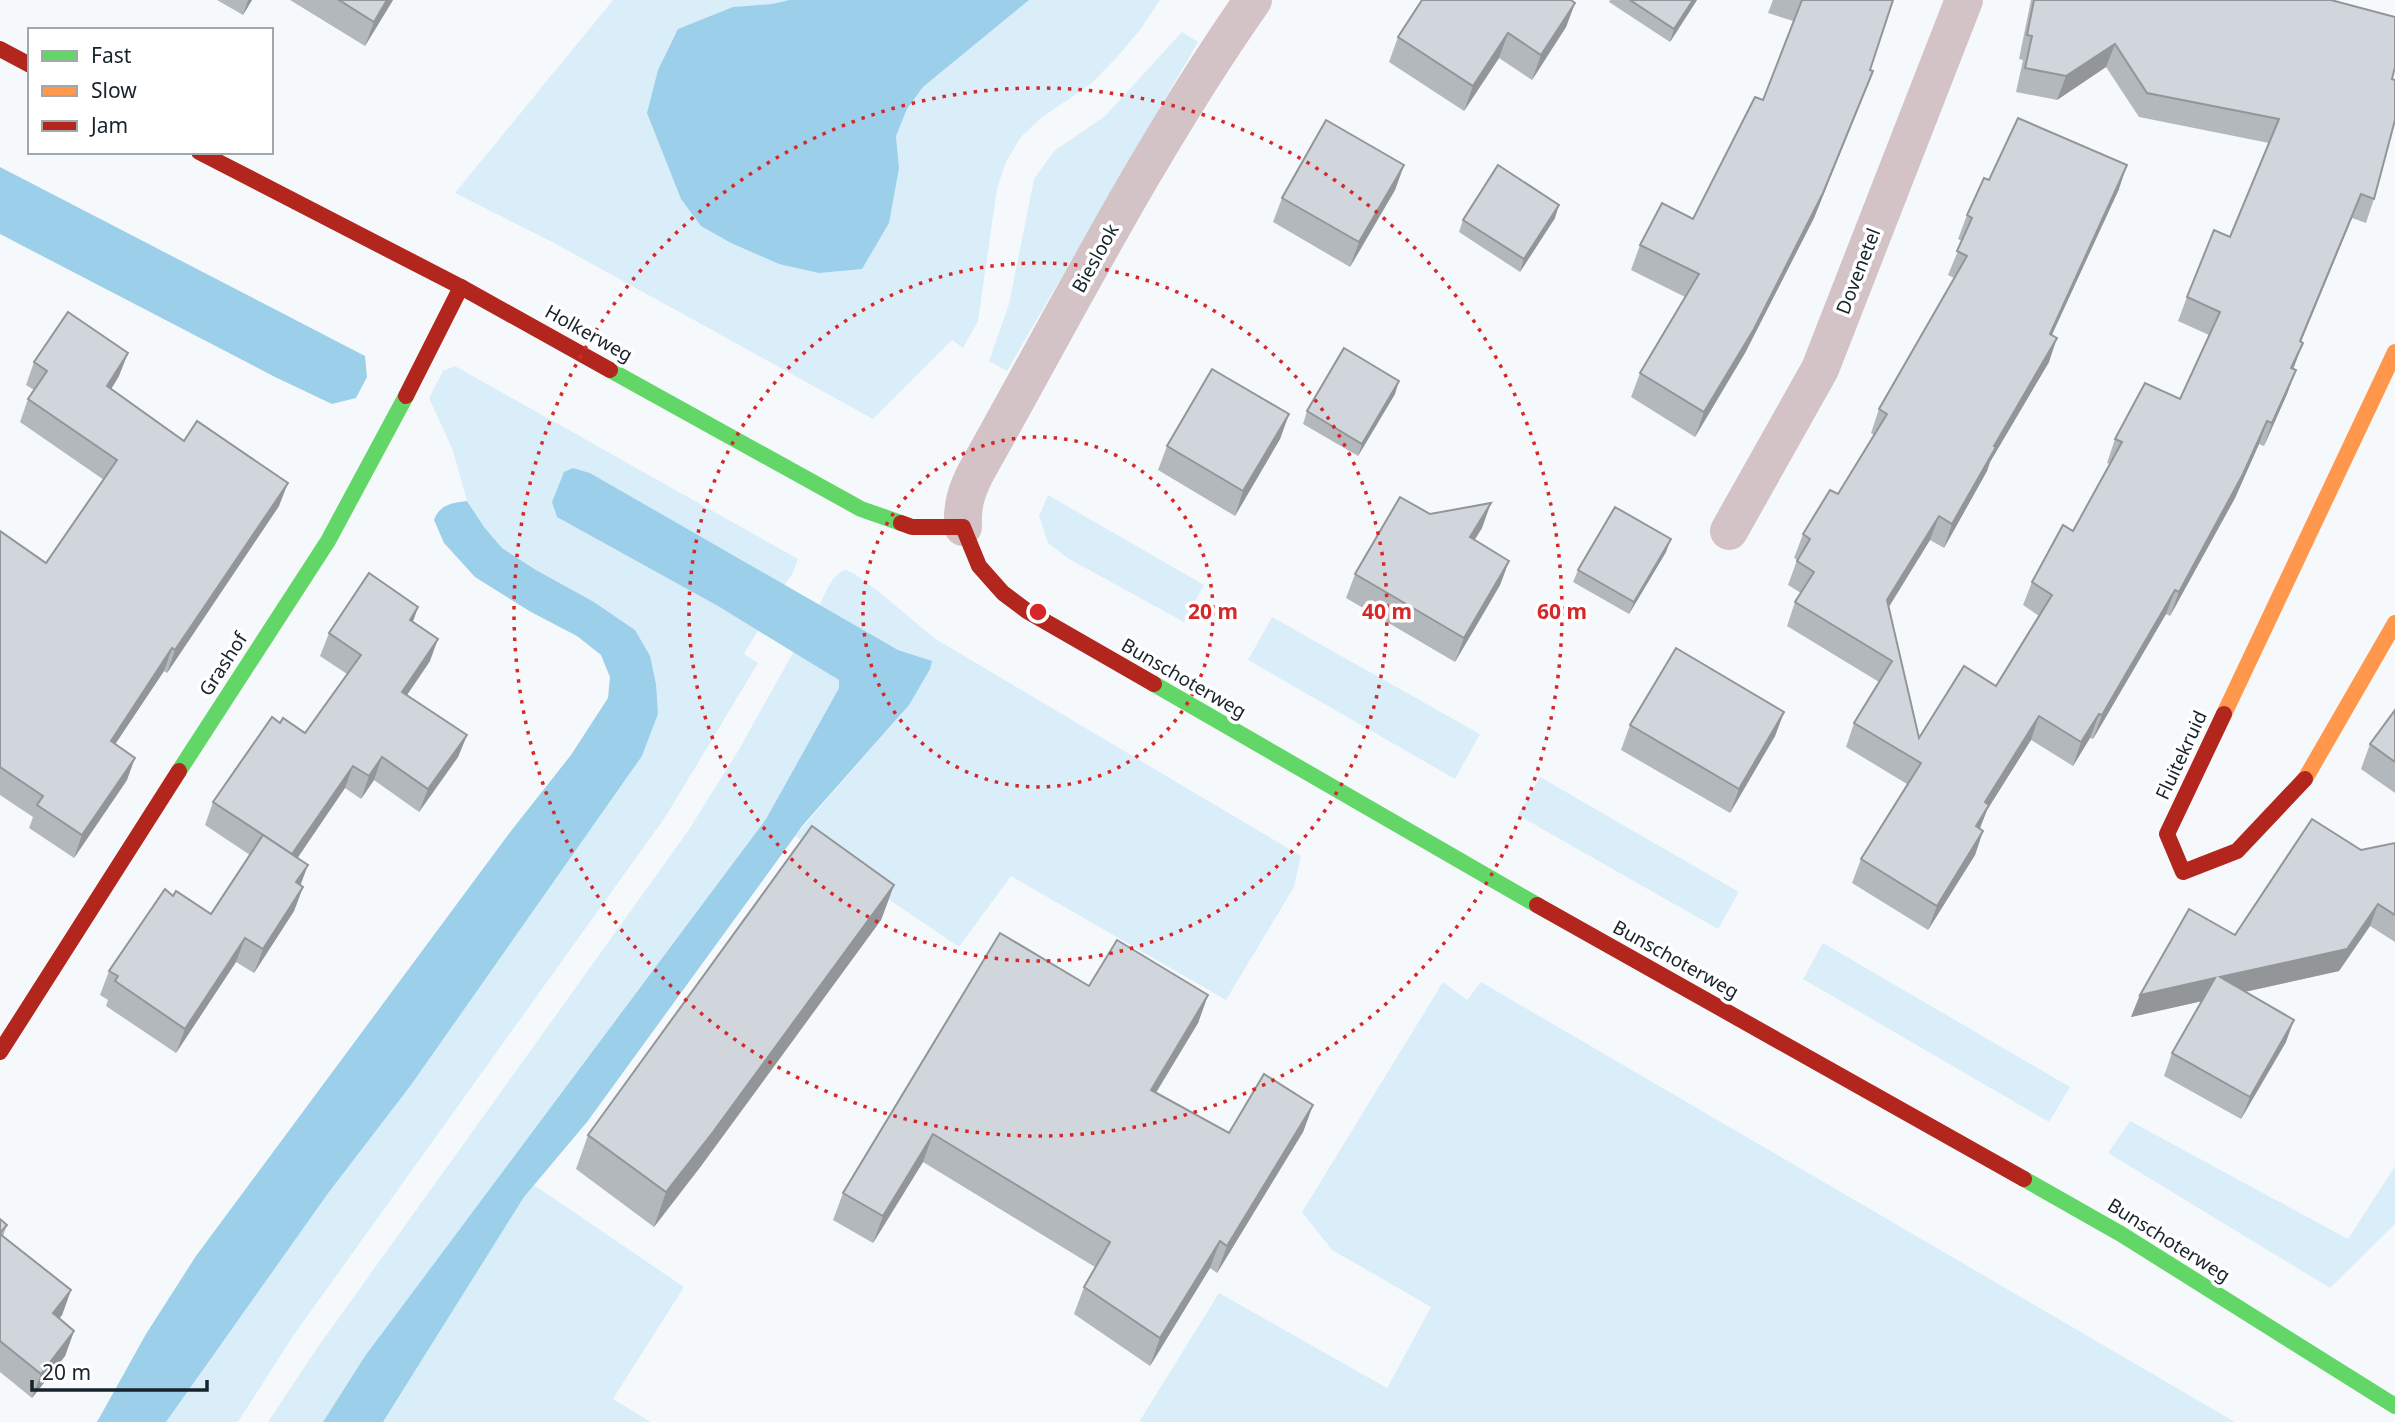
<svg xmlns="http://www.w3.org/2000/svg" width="2395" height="1422" font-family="'Noto Sans',sans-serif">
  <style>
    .green { fill: #daeefa }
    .water { fill: #9ccfea }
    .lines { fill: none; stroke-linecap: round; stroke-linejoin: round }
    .street { stroke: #d3c3c7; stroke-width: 38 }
    .fast { stroke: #63d668; stroke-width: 16 }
    .slow { stroke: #ff974d; stroke-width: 16 }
    .jam { stroke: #b3261e; stroke-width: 16 }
    .wall { fill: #b3b8bc }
    .shaded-wall { fill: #929699 }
    .building { fill: #d0d6db; stroke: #929699; stroke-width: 2 }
    .ring { fill: none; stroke: #d62828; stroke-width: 3.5; stroke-dasharray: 3.5 7 }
    .labels { text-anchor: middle; stroke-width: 7; stroke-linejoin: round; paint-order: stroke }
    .street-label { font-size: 19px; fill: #17232a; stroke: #fff }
    .centre { fill: #d62828; stroke: #fff; stroke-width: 3.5 }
    .ring-label { font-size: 21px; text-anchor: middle; font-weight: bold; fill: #d62828; stroke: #fff; stroke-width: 7; stroke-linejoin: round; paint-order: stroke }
  </style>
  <rect width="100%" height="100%" fill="#f6f9fc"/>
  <g class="green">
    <polygon points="613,0 789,0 772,4 733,7 731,243 752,252 899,168 896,136 907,109 923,87 1029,0 1160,0 1140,30 1117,57 1092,83 1041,118 1021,137 1006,162 997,189 978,321 963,348 952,340 873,419 554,243 455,193"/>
    <polygon points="1182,32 1198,42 1007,371 989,361 1009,304 1034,179 1054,151 1105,116"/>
    <polygon points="455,366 798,559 793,573 784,585 590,473 573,468 718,606 759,629 744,654 758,663 666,816 293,1336 238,1422 166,1422 329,1192 411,1085 642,756 658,714 635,630 594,602 536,570 502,548 484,527 467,501 453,451 429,398 443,371"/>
    <polygon points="1048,495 1204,585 1184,622 1069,559 1048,543 1039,516"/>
    <path d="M846,570L855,574L879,592L934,638L1301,856L1294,887L1226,1000L1011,876L959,947L795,836L909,705L898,650L819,606C826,593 831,574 846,570Z"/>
    <polygon points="1272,617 1480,734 1455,779 1248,660"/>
    <polygon points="794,651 840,680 839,688 766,819 365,1356 323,1422 268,1422 315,1351 688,831 738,751"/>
    <polygon points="1540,777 1739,892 1718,929 1518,815"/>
    <polygon points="1823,943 2070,1087 2049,1122 1803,979"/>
    <polygon points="1443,982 1467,1000 1481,982 2235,1422 1139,1422 1219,1293 1387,1388 1431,1307 1332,1250 1302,1212"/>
    <polygon points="2130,1121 2348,1239 2395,1166 2395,1224 2330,1288 2108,1153"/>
    <polygon points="534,1185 684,1287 613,1399 651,1422 383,1422 524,1197"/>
  </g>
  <g class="water">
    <polygon points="789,0 1029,0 923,87 907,109 896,136 899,168 889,223 862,269 819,273 779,264 731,243 701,226 681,199 647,113 658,70 678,29 733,7 772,4"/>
    <polygon points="0,167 365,356 367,377 356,398 332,404 275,377 0,234"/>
    <polygon points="573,468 590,473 898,650 932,661 930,669 909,705 803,825 587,1122 524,1197 383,1422 323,1422 365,1356 766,819 839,688 839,680 718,606 557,517 552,502 564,472"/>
    <path d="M467,501L484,527L502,548L536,570L594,602L635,630L650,656L656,684L658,714L642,756L411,1085L329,1192L166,1422H97L146,1334L196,1256L511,831L571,755L608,698L610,677L601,655L577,636L531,612L475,577L444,543L434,520C440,504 452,503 467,501Z"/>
  </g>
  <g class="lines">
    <g class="street">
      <path d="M963,527C962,506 966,492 975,474C1065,314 1148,150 1253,0"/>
      <polyline points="1729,531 1820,369 1964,0"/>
    </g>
    <g class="fast">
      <polyline points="610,370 861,509 901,523"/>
      <polyline points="1154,684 1537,905"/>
      <polyline points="179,771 328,541 406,396"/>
      <polyline points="2024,1179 2121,1234 2395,1406"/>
    </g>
    <g class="slow">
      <polyline points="2224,714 2395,352"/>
      <polyline points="2305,779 2395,623"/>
    </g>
    <g class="jam">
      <polyline points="0,49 30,65"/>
      <polyline points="199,152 461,287 610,370"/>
      <polyline points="406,396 461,287"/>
      <polyline points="901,523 912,527 963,527 979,566 1003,593 1027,611 1154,684"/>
      <polyline points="2224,714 2167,834 2183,872 2237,851 2305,779"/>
      <polyline points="1537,905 2024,1179"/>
      <polyline points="0,1052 179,771"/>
    </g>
  </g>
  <g class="wall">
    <polygon points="217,0 252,0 243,15"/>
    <polygon points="290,0 393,0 365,46"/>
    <polygon points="1610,0 1697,0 1670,42 1609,2"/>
    <polygon points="1773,0 1893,0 1870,70 1873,71 1814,218 1745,353 1695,437 1631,397 1640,373 1685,297 1631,270 1640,245 1693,219 1763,100 1793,21 1768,13"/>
    <polygon points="2031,0 2331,0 2392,79 2374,199 2366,223 2352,218 2301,342 2293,369 2296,370 2287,394 2264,446 2259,444 2235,498 2170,616 2166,614 2093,739 2090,738 2073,766 2031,740 1987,810 1980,828 1983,831 1975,855 1928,930 1852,883 1861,859 1907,784 1846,747 1854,723 1879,682 1787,626 1795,602 1801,593 1788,585 1797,560 1794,558 1803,534 1838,494 1874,435 1871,433 1879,409 1954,278 1948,275 1962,241 1958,239 1967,215 1989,180 2119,189 2052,335 2049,362 1990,462 1987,471 1944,548 1930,540 1889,607 1919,738 1996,686 2039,616 2023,605 2032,582 2073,531 2110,464 2107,463 2115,439 2180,399 2209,335 2178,321 2187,297 2230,237 2269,143 2139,117 2106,67 2057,100 2016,92 2023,60 2019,59"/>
    <polygon points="1575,3 1566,27 1532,80 1499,58 1464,111 1389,62 1398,37"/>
    <polygon points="1404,165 1395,190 1350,267 1273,222 1282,198"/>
    <polygon points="1555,218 1520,272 1459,232 1463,220"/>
    <polygon points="34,362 119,376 111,389 184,441 279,506 167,673 164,671 115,744 127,780 74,858 29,828 33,817 0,795 0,531 46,563 104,480 20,422 28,399 34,390 26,385"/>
    <polygon points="1395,394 1358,456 1303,424 1307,411"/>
    <polygon points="1289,414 1280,439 1235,516 1158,470 1167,446"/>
    <polygon points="1430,514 1482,528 1474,540 1509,561 1500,585 1455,662 1346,598 1355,574"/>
    <polygon points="1666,552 1629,614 1573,582 1578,570"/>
    <polygon points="418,607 413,622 430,661 407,695 467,735 458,757 419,812 374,780 361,799 345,788 297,857 301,885 303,887 294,911 254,973 236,962 176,1053 106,1006 108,1000 100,995 109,971 173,896 211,914 250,855 205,825 213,802 280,723 305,733 347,674 320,656 329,633"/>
    <polygon points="2395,710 2395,793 2361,769 2370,744"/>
    <polygon points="1784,712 1775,736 1730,813 1621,750 1630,725"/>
    <polygon points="2395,843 2395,942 2370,926 2339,971 2245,992 2286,1042 2241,1119 2164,1076 2172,1053 2202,1001 2131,1017 2140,995 2235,935 2361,850"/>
    <polygon points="894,885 881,920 701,1166 654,1227 576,1169 588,1135"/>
    <polygon points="1089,986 1208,995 1198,1023 1156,1093 1229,1133 1313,1105 1303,1132 1217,1273 1210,1268 1150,1366 1074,1314 1084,1287 1095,1267 923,1162 873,1243 833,1220 843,1193"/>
    <polygon points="0,1219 7,1225 3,1236 71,1290 62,1315 59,1318 74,1331 65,1356 32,1398 0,1372"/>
  </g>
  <g class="shaded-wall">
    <polygon points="248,0 252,0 243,15"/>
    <polygon points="387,0 393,0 365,46 374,22"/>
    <polygon points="1693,0 1697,0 1670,42 1674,29"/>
    <polygon points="1575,3 1566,27 1532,80 1541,55"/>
    <polygon points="1508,33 1499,58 1464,111 1473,86"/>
    <polygon points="2115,44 2106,67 2057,100 2066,76"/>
    <polygon points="1873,71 1814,218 1745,353 1695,437 1704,412"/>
    <polygon points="1404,165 1395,190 1350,267 1359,242"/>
    <polygon points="2127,165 2119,189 2041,358 2050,334"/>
    <polygon points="2361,194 2352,218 2291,365 2300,341"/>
    <polygon points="1559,205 1555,218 1520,272 1524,259"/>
    <polygon points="2057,338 2049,362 1990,462 1987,471 1944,548 1952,524 1994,446"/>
    <polygon points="2303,343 2294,367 2282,392 2291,368"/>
    <polygon points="128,353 119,376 99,409 107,386"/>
    <polygon points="2296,370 2287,394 2264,446 2272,423"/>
    <polygon points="1399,381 1395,394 1358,456 1362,444"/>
    <polygon points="1289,414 1280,439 1235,516 1243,491"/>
    <polygon points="2267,421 2259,444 2235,498 2170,616 2179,592"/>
    <polygon points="288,483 279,506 167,673 175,650"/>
    <polygon points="1491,503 1482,528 1461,562 1470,537"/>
    <polygon points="1939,516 1930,540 1878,624 1887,600"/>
    <polygon points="1671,539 1666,552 1629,614 1634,602"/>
    <polygon points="1509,561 1500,585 1455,662 1464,638"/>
    <polygon points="2175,590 2166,614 2093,739 2102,715"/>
    <polygon points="418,607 410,629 410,620"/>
    <polygon points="438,639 430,661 394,714 402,692"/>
    <polygon points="172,648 164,671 102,764 111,741"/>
    <polygon points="1784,712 1775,736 1730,813 1739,789"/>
    <polygon points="2099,714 2090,738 2073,766 2081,742"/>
    <polygon points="2039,716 2031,740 1987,810 1980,828 1967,849 1985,802"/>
    <polygon points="467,735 458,757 419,812 428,789"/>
    <polygon points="382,757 374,780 361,799 369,776"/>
    <polygon points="135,758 127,780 74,858 82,835"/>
    <polygon points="353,766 345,788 284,878 292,855"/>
    <polygon points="1983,831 1975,855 1928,930 1937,906"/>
    <polygon points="308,865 299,889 296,882"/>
    <polygon points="894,885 881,920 701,1166 654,1227 666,1192"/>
    <polygon points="303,887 294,911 254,973 263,949"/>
    <polygon points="2378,904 2370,926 2339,971 2212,999 2220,977"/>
    <polygon points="245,938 236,962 176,1053 185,1029"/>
    <polygon points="2215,978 2207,1000 2131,1017 2140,995"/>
    <polygon points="1208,995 1198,1023 1141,1117 1151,1090"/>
    <polygon points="2294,1020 2286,1042 2241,1119 2250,1097"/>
    <polygon points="1313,1105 1303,1132 1217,1273 1227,1246"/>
    <polygon points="933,1134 923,1162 873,1243 883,1216"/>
    <polygon points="1220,1241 1210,1268 1150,1366 1160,1338"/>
    <polygon points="71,1290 62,1315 44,1337 53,1313"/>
    <polygon points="74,1331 65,1356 32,1398 41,1374"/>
  </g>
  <g class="building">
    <polygon points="339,0 387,0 374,22"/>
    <polygon points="1422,0 1571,0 1575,3 1541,55 1508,33 1473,86 1398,37"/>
    <polygon points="1630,0 1693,0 1674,29"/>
    <polygon points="1802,0 1893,0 1870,70 1873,71 1823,193 1754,329 1704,412 1640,373 1699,274 1640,245 1662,203 1693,219 1755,97 1763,100"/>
    <polygon points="2034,0 2331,0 2395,17 2395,67 2392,79 2395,80 2395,120 2374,199 2361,194 2300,341 2303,343 2291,368 2296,370 2272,423 2267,421 2243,474 2179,592 2175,590 2102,715 2099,714 2081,742 2039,716 1985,802 1989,805 1976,826 1983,831 1937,906 1861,859 1921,763 1854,723 1892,661 1795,602 1814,572 1797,561 1810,539 1803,534 1830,490 1838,494 1887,414 1879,409 1967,256 1957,251 1972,218 1967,215 1984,178 1989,180 2018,118 2127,165 2050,334 2057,338 1994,446 1996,447 1952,524 1939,516 1887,600 1919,738 1964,666 1996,686 2052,595 2032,582 2063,525 2073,531 2122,442 2115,439 2145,383 2180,399 2220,312 2187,297 2214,230 2230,237 2279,119 2147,93 2115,44 2066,76 2025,68 2032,36 2027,35"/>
    <polygon points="1326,120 1404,165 1359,242 1282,198"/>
    <polygon points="1498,165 1559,205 1524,259 1463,220"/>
    <polygon points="68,312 128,353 107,386 184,441 197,421 288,483 175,650 172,648 111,741 135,758 82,835 37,805 43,796 0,767 0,531 46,563 117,460 28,399 47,371 34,362"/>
    <polygon points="1344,348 1399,381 1362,444 1307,411"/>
    <polygon points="1212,369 1289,414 1243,491 1167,446"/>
    <polygon points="1400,497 1430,514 1491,503 1470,537 1509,561 1464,638 1355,574"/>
    <polygon points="1615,507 1671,539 1634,602 1578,570"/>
    <polygon points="369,573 418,607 410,620 438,639 402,692 467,735 428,789 382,757 369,776 353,766 292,854 213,802 272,717 280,723 283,718 305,733 361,655 329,633"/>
    <polygon points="1676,648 1784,712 1739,789 1630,725"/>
    <polygon points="2395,710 2395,762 2370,744"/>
    <polygon points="2312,819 2361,850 2395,843 2395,915 2378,904 2347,949 2220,977 2294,1020 2250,1097 2172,1053 2215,978 2140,995 2189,909 2235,935"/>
    <polygon points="812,826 894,885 713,1132 666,1192 588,1135"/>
    <polygon points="263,835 308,865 296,882 303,887 263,949 245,938 185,1029 115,981 118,976 109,971 165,889 173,896 176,891 211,914"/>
    <polygon points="1000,933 1089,986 1117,940 1208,995 1151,1090 1229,1133 1264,1074 1313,1105 1227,1246 1220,1241 1160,1338 1084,1287 1110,1242 933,1134 883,1216 843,1193"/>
    <polygon points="0,1219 7,1225 0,1233"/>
    <polygon points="0,1234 71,1290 53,1313 74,1331 41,1374 0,1341"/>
  </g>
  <g class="ring">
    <circle cx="1038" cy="612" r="175"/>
    <circle cx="1038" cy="612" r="349"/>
    <circle cx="1038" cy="612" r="524"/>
  </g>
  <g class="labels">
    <g class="street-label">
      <text transform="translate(1095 258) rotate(-61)" y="7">Bieslook</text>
      <text transform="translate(1858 271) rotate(-69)" y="7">Dovenetel</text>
      <text transform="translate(589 333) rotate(29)" y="7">Holkerweg</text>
      <text transform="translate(223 664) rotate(-57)" y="7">Grashof</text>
      <text transform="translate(1184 678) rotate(30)" y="7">Bunschoterweg</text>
      <text transform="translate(2181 755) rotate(-65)" y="7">Fluitekruid</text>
      <text transform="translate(1676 959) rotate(29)" y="7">Bunschoterweg</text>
      <text transform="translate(2169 1240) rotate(32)" y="7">Bunschoterweg</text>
    </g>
  </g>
  <circle cx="1038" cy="612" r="10" class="centre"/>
  <g class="ring-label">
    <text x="1213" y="619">20 m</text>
    <text x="1387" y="619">40 m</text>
    <text x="1562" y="619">60 m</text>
  </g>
  <rect x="28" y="28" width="245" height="126" fill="#ffffff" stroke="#a2a7aa" stroke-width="2"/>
  <rect x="42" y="51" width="35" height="10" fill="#63d668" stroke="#a2a7aa" stroke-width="2"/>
  <text x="91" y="63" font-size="21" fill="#17232a">Fast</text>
  <rect x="42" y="86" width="35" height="10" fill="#ff974d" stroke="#a2a7aa" stroke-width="2"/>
  <text x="91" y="98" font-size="21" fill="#17232a">Slow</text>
  <rect x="42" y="121" width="35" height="10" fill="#b3261e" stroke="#a2a7aa" stroke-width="2"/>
  <text x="91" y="133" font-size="21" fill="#17232a">Jam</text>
  <path d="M32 1380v10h175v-10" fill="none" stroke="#17232a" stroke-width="3.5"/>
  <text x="42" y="1380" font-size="21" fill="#17232a" stroke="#ffffff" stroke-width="5" paint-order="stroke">20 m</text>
</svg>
